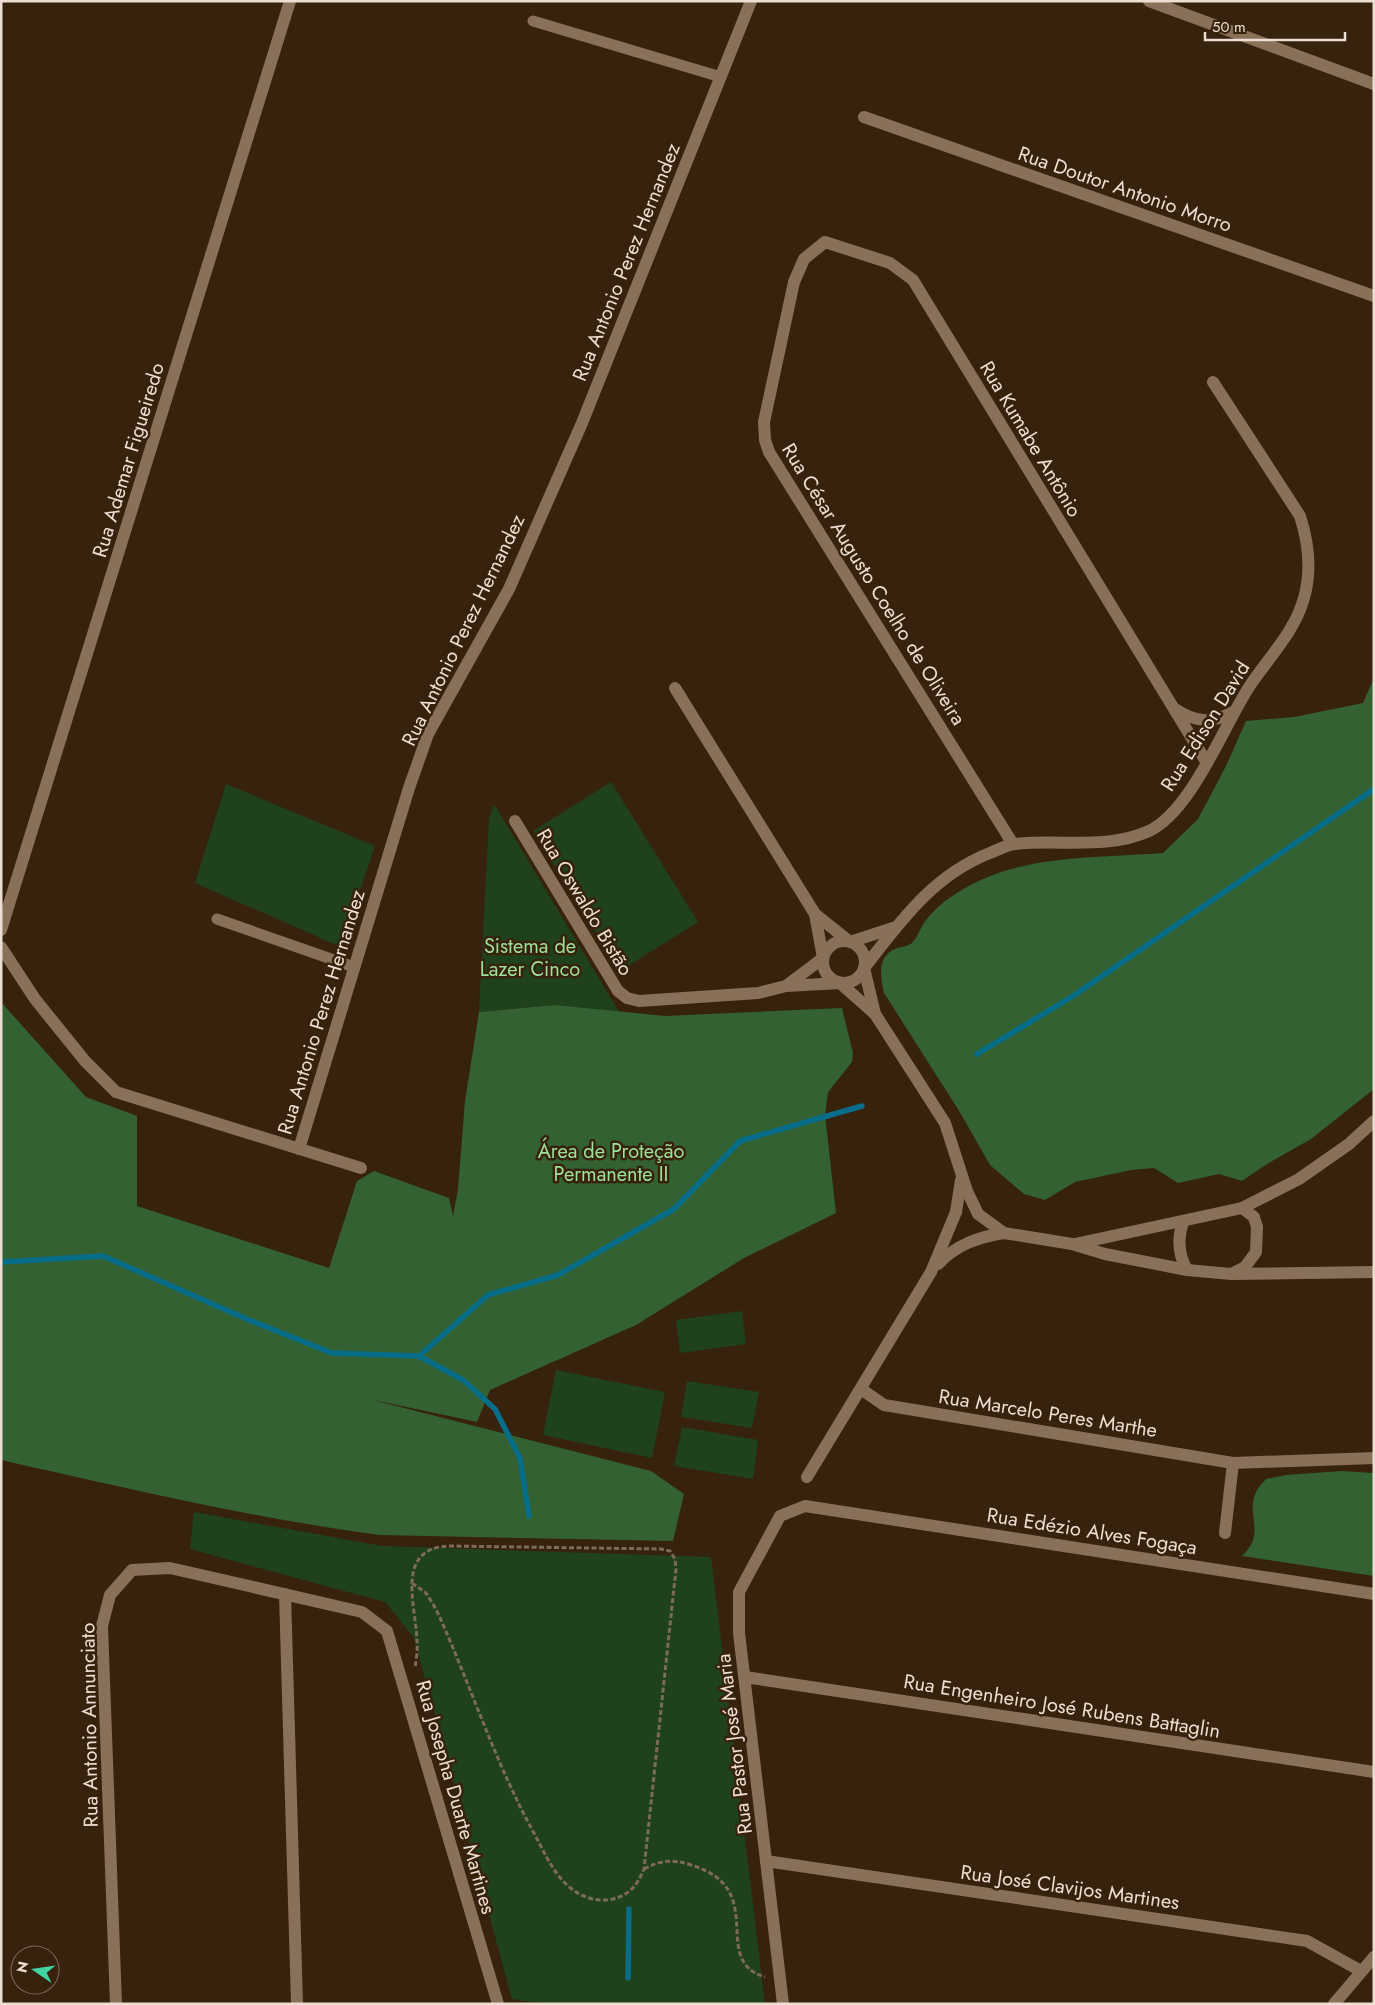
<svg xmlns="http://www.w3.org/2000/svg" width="1375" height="2005" font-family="Jost,sans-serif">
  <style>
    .green { fill: #1f421d }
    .forest { fill: #336131 }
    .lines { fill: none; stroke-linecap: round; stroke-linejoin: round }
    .stream { stroke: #076d89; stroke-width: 5.5 }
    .path { stroke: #7d6b5a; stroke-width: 3; stroke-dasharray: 5 2.5; stroke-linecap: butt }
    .service { stroke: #887059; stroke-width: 11 }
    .minor { stroke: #887059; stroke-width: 12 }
    .labels { text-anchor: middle; stroke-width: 5; stroke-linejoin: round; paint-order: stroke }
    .street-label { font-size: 20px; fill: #ecded2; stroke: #37220e }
    .park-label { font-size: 20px; fill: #9ce197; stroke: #37220e }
  </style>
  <rect width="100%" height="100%" fill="#37220e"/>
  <g class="green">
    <polygon points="611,782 698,922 620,971 533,831"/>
    <polygon points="226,784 375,846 341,947 195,883"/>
    <polygon points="494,804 619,1012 555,1005 479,1012 489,818"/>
    <polygon points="742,1311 746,1344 680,1353 676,1320"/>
    <polygon points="556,1370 665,1392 652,1458 543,1435"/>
    <polygon points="687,1381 759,1392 752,1428 681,1417"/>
    <polygon points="682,1427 758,1440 753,1479 674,1466"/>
    <polygon points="194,1512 382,1546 711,1557 765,2004 549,2004 512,1999 414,1638 385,1602 190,1549"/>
  </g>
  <g class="forest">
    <path d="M1374,678V1089L1311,1139L1267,1164L1242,1181L1219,1174L1178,1183L1154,1168L1131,1170L1075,1182L1045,1200L1024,1194L990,1165L961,1114L884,993C881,980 877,960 891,951C897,947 907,947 912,943C918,937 921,926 926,920C932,913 940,904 948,899C1011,853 1089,859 1163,853L1198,819L1226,766L1246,721L1294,717L1363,703Z"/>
    <path d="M1,1002L86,1097L137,1116V1206L329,1268L357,1181L374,1171L449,1198L453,1216L458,1189L465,1101L479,1012L555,1005L665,1016L842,1008L853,1053L852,1062L828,1092L825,1115L836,1213L744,1258L636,1325L490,1390L477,1422L369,1399L651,1471L684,1494L673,1541L379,1535C252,1518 126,1488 1,1460Z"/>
    <path d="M1341,1471L1374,1473V1576L1242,1556C1267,1532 1245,1517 1256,1492C1258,1487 1263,1483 1266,1479L1286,1475Z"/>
  </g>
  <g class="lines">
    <g class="stream">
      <polyline points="977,1054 1073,996 1374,789"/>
      <polyline points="1,1262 103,1256 249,1320 332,1353 419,1356 488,1295 558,1275 674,1209 740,1141 862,1106"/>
      <polyline points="419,1356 463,1380 495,1409 520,1458 529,1516"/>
      <polyline points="628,1978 629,1909"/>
    </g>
    <g class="path">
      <path d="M412,1583L426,1593L436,1609C470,1683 495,1763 535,1835C544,1852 552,1870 565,1883C578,1896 595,1903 613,1899C631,1894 637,1885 644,1869L676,1569L675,1559L670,1551L661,1549L450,1546C394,1547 416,1606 417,1641C418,1650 416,1660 415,1668"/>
      <path d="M644,1869C660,1860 674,1859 691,1865C771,1889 708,1960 765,1977"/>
    </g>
    <g class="service">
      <polyline points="533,21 721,77"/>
      <polyline points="217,919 354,967"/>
    </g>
    <g class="minor">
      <polyline points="1149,1 1374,84"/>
      <polyline points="864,117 1374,296"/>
      <polyline points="675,688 815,914 850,942 896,927"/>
      <path d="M1175,709C1194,722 1212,724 1233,712"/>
      <polyline points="515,821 618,991 627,998 639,1001 758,993 786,986 840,983 875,1014 945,1123 967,1191 978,1214 1004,1233 1072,1244 1105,1254 1187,1270 1231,1274 1374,1272"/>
      <polyline points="1013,844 769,452 765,440 764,422 794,282 804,259 825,242 890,263 913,280 1207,763"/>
      <polyline points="1,930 290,1"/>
      <circle cx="844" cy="962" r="21"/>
      <polyline points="1,947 35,999 85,1061 116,1092 361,1168"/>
      <polyline points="786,986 823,958 815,914"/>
      <path d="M875,1014L864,968C900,922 933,875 990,853C998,850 1006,845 1015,844C1059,839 1107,850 1149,831C1192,811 1224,724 1251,684C1270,656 1295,631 1304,598C1312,570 1309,544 1300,516L1213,382"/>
      <polyline points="299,1149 409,788 428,734 509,589 582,423 751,1"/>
      <path d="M1183,1222C1177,1239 1178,1254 1187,1270"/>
      <polyline points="1075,1244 1242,1208 1299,1179 1349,1144 1374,1121"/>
      <path d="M938,1264C956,1245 978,1237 1004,1233"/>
      <polyline points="1233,1273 1245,1267 1256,1252 1257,1227 1254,1217 1242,1208"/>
      <polyline points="861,1389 884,1405 1233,1463 1374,1458"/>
      <polyline points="807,1477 931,1272 956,1212 961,1180"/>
      <polyline points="1225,1533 1233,1463"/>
      <polyline points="285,1594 297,2004"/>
      <polyline points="745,1677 1374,1772"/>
      <polyline points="766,1861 1307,1941 1361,1971"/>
      <polyline points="116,2004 102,1626 110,1595 132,1570 170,1568 362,1612 387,1631 498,2004"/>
      <polyline points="783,2004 739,1633 739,1592 780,1516 805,1506 1374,1594"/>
      <polyline points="1334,2004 1374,1957"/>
    </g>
  </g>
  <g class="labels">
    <g class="street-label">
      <text transform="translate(1125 189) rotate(19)" y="7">Rua Doutor Antonio Morro</text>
      <text transform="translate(626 262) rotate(-68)" y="7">Rua Antonio Perez Hernandez</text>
      <text transform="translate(1031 439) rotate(59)" y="7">Rua Kumabe Antônio</text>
      <text transform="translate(128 460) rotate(-73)" y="7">Rua Ademar Figueiredo</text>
      <text transform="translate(874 584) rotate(58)" y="7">Rua César Augusto Coelho de Oliveira</text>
      <text transform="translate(463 630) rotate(-64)" y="7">Rua Antonio Perez Hernandez</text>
      <text transform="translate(1205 726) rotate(-58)" y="7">Rua Edison David</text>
      <text transform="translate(585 902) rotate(59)" y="7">Rua Oswaldo Bistão</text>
      <text transform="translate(321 1012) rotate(-73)" y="7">Rua Antonio Perez Hernandez</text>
      <text transform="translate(1048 1413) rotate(9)" y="7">Rua Marcelo Peres Marthe</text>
      <text transform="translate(1092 1531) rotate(9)" y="7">Rua Edézio Alves Fogaça</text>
      <text transform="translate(1062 1706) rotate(9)" y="7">Rua Engenheiro José Rubens Battaglin</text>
      <text transform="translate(89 1725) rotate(-91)" y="7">Rua Antonio Annunciato</text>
      <text transform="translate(734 1744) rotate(-97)" y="7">Rua Pastor José Maria</text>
      <text transform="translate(456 1797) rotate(74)" y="7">Rua Josepha Duarte Martines</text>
      <text transform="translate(1070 1887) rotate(8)" y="7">Rua José Clavijos Martines</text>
    </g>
    <g class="park-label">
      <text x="530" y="953">Sistema de<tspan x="530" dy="23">Lazer Cinco</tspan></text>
      <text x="611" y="1158">Área de Proteção<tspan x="611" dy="23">Permanente II</tspan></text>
    </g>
  </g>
  <rect width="1375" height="2005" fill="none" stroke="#ecded2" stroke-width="5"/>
  <g transform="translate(35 1970) rotate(283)"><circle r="24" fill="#37220e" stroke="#7f6d5c"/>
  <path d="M0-4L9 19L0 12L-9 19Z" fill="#3fd4a2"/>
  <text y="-8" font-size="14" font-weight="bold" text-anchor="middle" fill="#ecded2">N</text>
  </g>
  <path d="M1205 32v8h140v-8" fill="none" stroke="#ecded2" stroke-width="2.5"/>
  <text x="1212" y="32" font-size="15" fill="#ecded2" stroke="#37220e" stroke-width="4" paint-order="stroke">50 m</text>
</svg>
